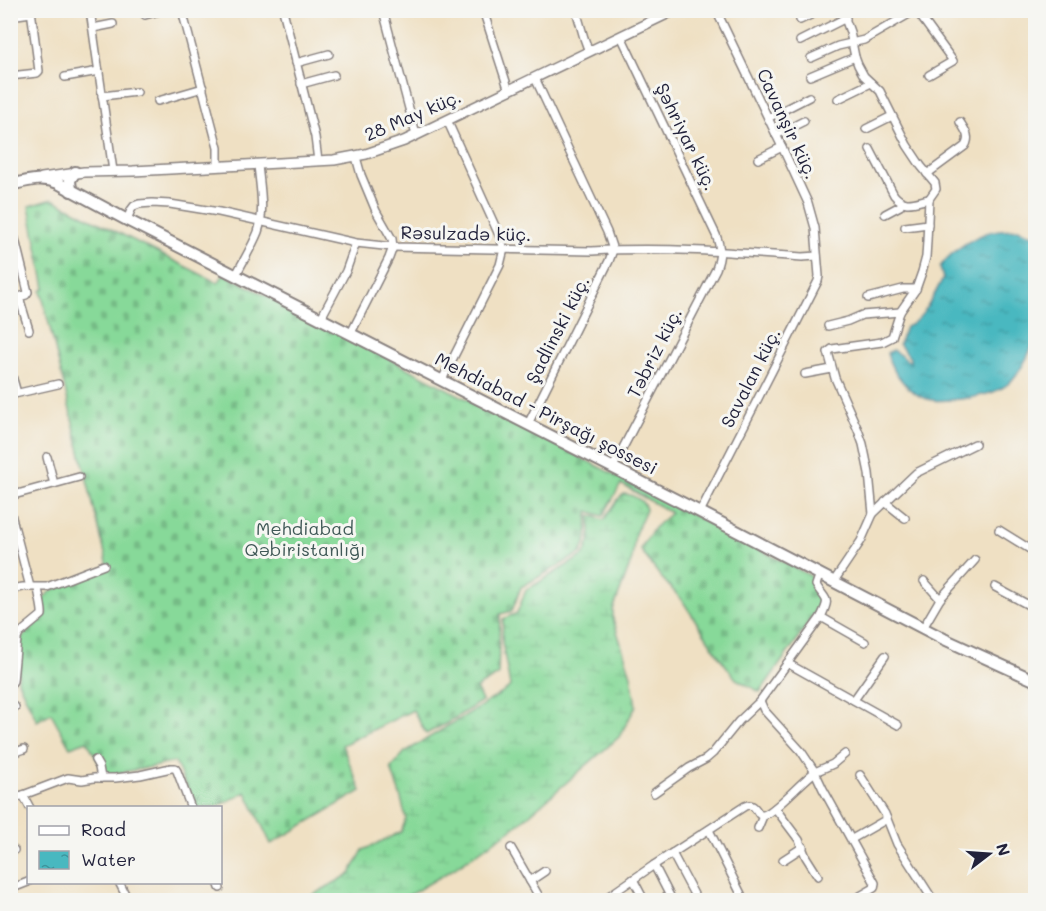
<svg xmlns="http://www.w3.org/2000/svg" width="1046" height="911" font-family="Mali,sans-serif">
  <style>
    .wetland { fill: url(#wetland-marsh); stroke: #547e6a; stroke-width: 1.5 }
    .cemetery { fill: url(#cemetery-stones); stroke: #547e6a; stroke-width: 1.5 }
    .water { fill: url(#water-ripples); stroke: #366d7e; stroke-width: 1.5 }
    .lines { fill: none; stroke-linecap: round; stroke-linejoin: round }
    .minor-casing { stroke: #88817f; stroke-width: 10 }
    .tertiary-casing { stroke: #88817f; stroke-width: 12 }
    .secondary-casing { stroke: #88817f; stroke-width: 14 }
    .minor { stroke: #fff; stroke-width: 7 }
    .tertiary { stroke: #fff; stroke-width: 9 }
    .secondary { stroke: #fff; stroke-width: 10 }
    .labels { text-anchor: middle; stroke-width: 6; stroke-linejoin: round; paint-order: stroke }
    .street-label { font-size: 18px; fill: #22223b; stroke: #f6f6f2 }
    .park-label { font-size: 18px; fill: #405957; stroke: #f6f6f2 }
  </style>
  <defs>
    <pattern id="wetland-marsh" width="20" height="14" patternUnits="userSpaceOnUse" patternTransform="scale(1.5)"><rect width="20" height="14" fill="#87d999"/><path d="M1 5h8M5 5V1M11 12h8M15 12V8" fill="none" stroke="#74ba85"/></pattern>
    <pattern id="cemetery-stones" width="16" height="16" patternUnits="userSpaceOnUse" patternTransform="scale(1.5)"><rect width="16" height="16" fill="#87d999"/><path d="M2 7V4a2 2 0 0 1 4 0v3zM10 15v-3a2 2 0 0 1 4 0v3z" fill="#74ba85"/></pattern>
    <pattern id="water-ripples" width="26" height="14" patternUnits="userSpaceOnUse" patternTransform="scale(1.5)"><rect width="26" height="14" fill="#49b8c0"/><path d="M2 4q2-2 4 0t4 0M15 11q2-2 4 0t4 0" fill="none" stroke="#3c959d"/></pattern>
  </defs>
  <rect width="100%" height="100%" fill="#f6f6f2"/>
  <filter id="ink" filterUnits="userSpaceOnUse"><feTurbulence type="fractalNoise" baseFrequency=".0167" numOctaves="2"/><feDisplacementMap in="SourceGraphic" scale="12" xChannelSelector="R" yChannelSelector="G"/><feConvolveMatrix kernelMatrix="1 2 1 2 8 2 1 2 1" color-interpolation-filters="sRGB"/></filter>
  <filter id="wash" filterUnits="userSpaceOnUse"><feTurbulence type="fractalNoise" baseFrequency=".008" numOctaves="4" result="noise"/><feDisplacementMap in="SourceGraphic" scale="24" xChannelSelector="R" yChannelSelector="G"/><feGaussianBlur stdDeviation="1.35" result="paint"/><feColorMatrix in="noise" values="0 0 0 0 0 0 0 0 0 0 0 0 0 0 0 0 0 1.4 0 .05"/><feComposite in="paint" operator="in"/></filter>
  <g filter="url(#wash)">
    <rect width="100%" height="100%" fill="#efe0c3"/>
    <path class="wetland" d="M624,494C634,495 643,500 646,509L635,534L632,559L613,610V619L631,675L636,706L619,737L515,827L455,868L401,900H304L350,874L363,850L401,832L406,819L401,798L391,768L405,752L504,692L510,686L502,642L503,619L517,613L526,590L584,555L590,539V515L604,520L619,498Z"/>
    <polygon class="cemetery" points="52,199 218,283 224,274 811,576 814,589 813,592 823,599 799,637 760,692 736,679 721,659 682,600 660,576 640,549 654,528 671,513 621,484 603,516 588,511 587,538 581,553 521,587 512,611 500,614 498,675 476,688 482,701 447,723 426,734 413,710 342,745 361,791 271,844 246,792 216,807 196,807 175,762 157,766 106,775 87,741 70,747 51,713 37,721 18,681 21,638 47,613 42,599 53,590 108,566 41,291 45,288 29,206"/>
    <path class="water" d="M1018,229L1035,236L1036,336C1030,353 1021,372 1008,384C997,393 983,395 969,398C941,402 921,405 902,381C894,371 890,366 887,353L893,350L910,362V358L899,344L906,327C924,320 933,295 943,279L940,267C951,251 979,232 999,230C1005,229 1011,230 1018,229Z"/>
  </g>
  <g filter="url(#ink)">
    <g class="lines">
      <defs>
        <g id="minor">
          <polyline points="90,10 113,171"/>
          <polyline points="182,10 218,148 218,167"/>
          <polyline points="283,10 315,137 318,161"/>
          <polyline points="383,10 416,135"/>
          <polyline points="483,10 509,91"/>
          <polyline points="576,10 584,38 589,52"/>
          <polyline points="842,10 850,32 855,57 858,65 864,76 880,91 907,145 921,166 935,183 936,189 929,199"/>
          <polyline points="916,10 953,61 929,75"/>
          <polyline points="145,15 163,10"/>
          <polyline points="10,16 31,13"/>
          <polyline points="800,20 821,10"/>
          <polyline points="93,28 113,24"/>
          <polyline points="800,41 846,18"/>
          <polyline points="811,58 838,46 864,40 916,10"/>
          <polyline points="296,63 329,54"/>
          <polyline points="10,76 37,73 39,71 31,10"/>
          <polyline points="810,76 855,57"/>
          <polyline points="65,77 99,71"/>
          <polyline points="301,84 334,75"/>
          <polyline points="102,96 137,92"/>
          <polyline points="838,99 871,83"/>
          <polyline points="158,101 203,88"/>
          <polyline points="768,118 809,97"/>
          <polyline points="866,129 892,116"/>
          <polyline points="776,135 804,121"/>
          <path d="M870,149L894,195C905,208 914,202 929,199"/>
          <polyline points="758,159 782,147"/>
          <path d="M927,174L965,146C971,137 965,130 960,122"/>
          <polyline points="885,214 900,206 902,203"/>
          <path d="M127,220L131,210L134,206L139,204L152,203L170,204L219,212L356,243L393,247L592,251C662,247 732,252 802,257L817,256"/>
          <polyline points="905,227 928,224"/>
          <path d="M236,275C243,261 252,247 258,232C265,211 260,186 258,165"/>
          <polyline points="19,297 29,330"/>
          <polyline points="868,298 903,289 916,289"/>
          <polyline points="10,299 26,295 28,292 15,239"/>
          <polyline points="321,318 346,271 356,243"/>
          <polyline points="828,326 848,321 862,315 900,312"/>
          <polyline points="351,333 389,258 393,247 392,239 376,211 361,175 356,157"/>
          <polyline points="10,369 17,393"/>
          <polyline points="805,374 832,369"/>
          <polyline points="442,380 500,265 504,249 500,237 447,120"/>
          <polyline points="10,395 58,384"/>
          <polyline points="528,424 609,261 613,250 607,232 535,78"/>
          <polyline points="47,457 54,484"/>
          <path d="M613,467L716,269C721,256 721,248 716,235L621,36"/>
          <polyline points="10,496 79,477"/>
          <polyline points="885,502 905,518"/>
          <polyline points="10,510 30,587"/>
          <polyline points="700,512 818,281 819,276 815,228 808,203 782,147 716,10"/>
          <polyline points="873,514 916,473 975,444"/>
          <polyline points="999,530 1036,553"/>
          <polyline points="834,581 861,541 873,514 869,473 863,444 858,430 835,378 828,352 832,349 882,342 892,337 900,312 916,289 922,272 926,257 927,241 929,199"/>
          <polyline points="924,581 940,599"/>
          <polyline points="995,587 1036,609"/>
          <polyline points="10,589 23,587 47,587 104,565"/>
          <polyline points="821,617 865,642"/>
          <polyline points="923,628 940,599 975,560"/>
          <polyline points="787,663 898,725"/>
          <path d="M10,685L13,681L17,639L19,634L42,615C43,610 39,596 38,588"/>
          <polyline points="854,700 885,656"/>
          <polyline points="10,709 15,707"/>
          <polyline points="10,754 24,749"/>
          <polyline points="845,754 833,764 815,772 823,789 875,883 874,888 853,900"/>
          <polyline points="95,760 99,767 101,778"/>
          <polyline points="860,775 885,814 897,844 933,900"/>
          <polyline points="654,793 689,768 706,759 713,753 739,721 760,701"/>
          <polyline points="23,795 30,808"/>
          <polyline points="10,800 68,778 82,780 94,778 115,778 140,775 171,768 175,768 177,771 191,808"/>
          <polyline points="775,808 799,840 806,857 818,876"/>
          <polyline points="758,828 763,816"/>
          <polyline points="709,830 744,900"/>
          <polyline points="852,839 887,819"/>
          <polyline points="511,848 541,900"/>
          <polyline points="10,851 14,850"/>
          <polyline points="672,853 697,900"/>
          <polyline points="783,860 803,847"/>
          <polyline points="654,865 672,900"/>
          <polyline points="633,879 644,900"/>
          <polyline points="530,881 545,871"/>
          <polyline points="119,882 128,900"/>
          <polyline points="218,882 220,888"/>
          <polyline points="10,889 28,882"/>
          <path d="M603,900L654,865L745,806C753,803 755,808 759,814C760,815 762,816 763,815C773,814 803,780 815,772L801,751L764,710L760,701L821,617C831,596 826,602 816,585L820,573"/>
        </g>
        <polyline id="tertiary" points="42,178 84,172 133,171 334,160 366,154 404,141 675,10"/>
        <g id="secondary">
          <path d="M10,185C27,181 42,176 58,183L127,220L700,512L944,639L1036,681"/>
          <polyline points="71,191 70,180 75,172"/>
        </g>
      </defs>
      <use href="#minor" class="minor-casing"/>
      <use href="#tertiary" class="tertiary-casing"/>
      <use href="#secondary" class="secondary-casing"/>
      <use href="#minor" class="minor"/>
      <use href="#tertiary" class="tertiary"/>
      <use href="#secondary" class="secondary"/>
    </g>
  </g>
  <g class="labels">
    <g class="street-label">
      <text transform="translate(413 116) rotate(-23)" y="6">28 May küç.</text>
      <text transform="translate(787 124) rotate(65)" y="6">Cavanşir küç.</text>
      <text transform="translate(686 137) rotate(64)" y="6">Şəhriyar küç.</text>
      <text transform="translate(466 234) rotate(1)" y="6">Rəsulzadə küç.</text>
      <text transform="translate(558 330) rotate(-63)" y="6">Şadlinski küç.</text>
      <text transform="translate(655 353) rotate(-63)" y="6">Təbriz küç.</text>
      <text transform="translate(751 378) rotate(-63)" y="6">Savalan küç.</text>
      <text transform="translate(546 414) rotate(27)" y="6">Mehdiabad - Pirşağı şossesi</text>
    </g>
    <g class="park-label">
      <text x="305" y="535">Mehdiabad<tspan x="305" dy="21">Qəbiristanlığı</tspan></text>
    </g>
  </g>
  <rect width="1046" height="911" fill="none" stroke="#f6f6f2" stroke-width="36"/>
  <rect x="27" y="806" width="195" height="78" fill="#f6f6f2" stroke="#a1a1a9" stroke-width="1.5"/>
  <rect x="39" y="826" width="30" height="9" fill="#ffffff" stroke="#a1a1a9" stroke-width="1.5"/>
  <text x="81" y="836" font-size="18" fill="#22223b">Road</text>
  <rect x="39" y="851" width="30" height="18" fill="url(#water-ripples)" stroke="#a1a1a9" stroke-width="1.5"/>
  <text x="81" y="866" font-size="18" fill="#22223b">Water</text>
  <g transform="translate(989 854) rotate(73)" stroke="#f6f6f2" stroke-width="4.5" paint-order="stroke">
  <path d="M0-4.5L10 22L0 15L-10 22Z" fill="#22223b"/>
  <text y="-9" font-size="16" font-weight="bold" text-anchor="middle" fill="#22223b">N</text>
  </g>
</svg>
